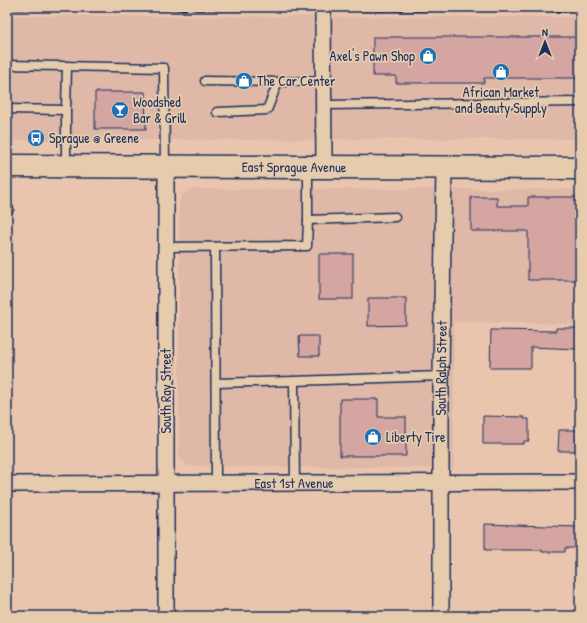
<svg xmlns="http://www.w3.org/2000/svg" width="587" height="623" font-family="'Patrick Hand',sans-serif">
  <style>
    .built { fill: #dfb8a8 }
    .building { fill: #d4a5a1; stroke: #1b2f5e }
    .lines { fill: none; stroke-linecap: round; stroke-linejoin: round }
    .lane-casing { stroke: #1b2f5e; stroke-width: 11 }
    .street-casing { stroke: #1b2f5e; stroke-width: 18 }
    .primary-casing { stroke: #1b2f5e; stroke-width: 25 }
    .lane { stroke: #e6cbad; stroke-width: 8 }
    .street { stroke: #e6cbad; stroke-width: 15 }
    .primary { stroke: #e6cbad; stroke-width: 22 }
    .rail-casing { stroke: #1b2f5e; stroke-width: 4.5 }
    .rail { stroke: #e6cbad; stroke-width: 3; stroke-dasharray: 9; stroke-linecap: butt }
    .labels { text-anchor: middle; stroke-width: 3.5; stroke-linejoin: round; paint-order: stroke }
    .poi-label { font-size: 14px; fill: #1b2f5e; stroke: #e6cbad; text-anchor: start }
    .street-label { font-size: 14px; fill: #1b2f5e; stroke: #e6cbad }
  </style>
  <rect width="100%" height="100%" fill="#eac5ad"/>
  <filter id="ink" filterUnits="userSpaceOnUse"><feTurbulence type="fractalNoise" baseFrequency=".025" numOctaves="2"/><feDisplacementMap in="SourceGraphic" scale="8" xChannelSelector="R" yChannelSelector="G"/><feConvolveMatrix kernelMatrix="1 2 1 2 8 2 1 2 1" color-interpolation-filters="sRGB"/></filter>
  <g filter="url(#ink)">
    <g class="built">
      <polygon points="7,16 580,17 580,139 7,140"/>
      <polygon points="192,189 580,189 580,412 578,412 579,324 454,322 454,468 188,466 182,461 179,456 179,203 183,194"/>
    </g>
    <g class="building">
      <polygon points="373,37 580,37 580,78 484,78 484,83 396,83 396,76 373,76"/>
      <polygon points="95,92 145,92 146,129 95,129"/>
      <polygon points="471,197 497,197 497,206 528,206 528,197 578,197 578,280 528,280 528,231 471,231"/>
      <rect x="319" y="254" width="34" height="45"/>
      <polygon points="368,298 406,298 406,325 368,326"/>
      <polygon points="556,328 578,328 577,349 531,347 531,368 490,368 491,330 556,331"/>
      <polygon points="299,336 319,336 319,356 300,356"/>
      <polygon points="340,399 378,399 378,417 406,417 406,456 340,456"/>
      <polygon points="483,416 524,417 524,419 529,419 529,441 524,441 524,444 483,444"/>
      <polygon points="559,430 577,430 577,451 558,451"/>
      <polygon points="485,524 578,527 578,548 565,548 565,552 542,552 542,550 485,550"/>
    </g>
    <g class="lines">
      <defs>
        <g id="lane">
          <polyline points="7,65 164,68 165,166"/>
          <polyline points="205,81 278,82"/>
          <polyline points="323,105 580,102"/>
          <polyline points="7,109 66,110 67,66"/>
          <polyline points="217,112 267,110 278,82 323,81"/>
          <polyline points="66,165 66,110"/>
          <polyline points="308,168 308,220 395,217"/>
          <polyline points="7,209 9,209"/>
          <polyline points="166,247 307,246 308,220"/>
          <polyline points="215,247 216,483"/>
          <polyline points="294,381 441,376"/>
          <polyline points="216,383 294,381 295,483"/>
        </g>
        <g id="street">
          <polyline points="323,7 324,167"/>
          <polyline points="166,167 166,616"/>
          <path id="s1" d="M7,484L580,482"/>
          <path id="s2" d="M441,616V376L444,167"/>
        </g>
        <g id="primary">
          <path id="s3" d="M7,166L580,168"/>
        </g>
      </defs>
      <use href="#lane" class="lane-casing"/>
      <use href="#street" class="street-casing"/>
      <use href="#primary" class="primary-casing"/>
      <use href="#lane" class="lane"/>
      <use href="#street" class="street"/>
      <use href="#primary" class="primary"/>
      <defs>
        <polyline id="rail" points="7,8 580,10"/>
      </defs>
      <use href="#rail" class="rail-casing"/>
      <use href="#rail" class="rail"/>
    </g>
  </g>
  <defs>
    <symbol id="shop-disc" viewBox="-11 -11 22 22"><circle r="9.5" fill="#1f6fb2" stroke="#e6cbad"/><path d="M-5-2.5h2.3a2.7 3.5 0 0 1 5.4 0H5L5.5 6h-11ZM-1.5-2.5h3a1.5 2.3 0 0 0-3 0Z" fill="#fff"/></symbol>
    <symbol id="bar-disc" viewBox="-11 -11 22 22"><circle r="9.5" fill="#1f6fb2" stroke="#e6cbad"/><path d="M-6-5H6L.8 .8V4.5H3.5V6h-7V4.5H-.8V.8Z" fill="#fff"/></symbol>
    <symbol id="bus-disc" viewBox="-11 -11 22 22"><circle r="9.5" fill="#1f6fb2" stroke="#e6cbad"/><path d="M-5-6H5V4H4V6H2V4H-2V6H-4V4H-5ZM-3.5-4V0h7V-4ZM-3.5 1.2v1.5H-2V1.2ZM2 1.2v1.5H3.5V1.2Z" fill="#fff"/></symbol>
  </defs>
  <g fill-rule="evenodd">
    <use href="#shop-disc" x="418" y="46" width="20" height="20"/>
    <use href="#shop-disc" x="491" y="62" width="20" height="20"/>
    <use href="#shop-disc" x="234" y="71" width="20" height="20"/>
    <use href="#bar-disc" x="110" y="100" width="20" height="20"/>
    <use href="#bus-disc" x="26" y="128" width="20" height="20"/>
    <use href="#shop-disc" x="363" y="427" width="20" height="20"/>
  </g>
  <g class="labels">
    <g class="poi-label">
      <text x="415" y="61" text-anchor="end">Axel's Pawn Shop</text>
      <text x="257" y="86">The Car Center</text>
      <text x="501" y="97" text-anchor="middle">African Market<tspan x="501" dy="16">and Beauty Supply</tspan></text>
      <text x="133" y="107">Woodshed<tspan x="133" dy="16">Bar &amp; Grill</tspan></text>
      <text x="49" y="143">Sprague @ Greene</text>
      <text x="386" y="442">Liberty Tire</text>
    </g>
    <g class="street-label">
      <text dy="5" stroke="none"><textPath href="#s3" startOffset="287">East Sprague Avenue</textPath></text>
      <text dy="5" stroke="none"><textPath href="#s2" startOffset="248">South Ralph Street</textPath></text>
      <text transform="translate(166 391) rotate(-90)" y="5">South Ray Street</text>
      <text dy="5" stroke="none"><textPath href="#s1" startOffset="287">East 1st Avenue</textPath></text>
    </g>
  </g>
  <rect width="587" height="623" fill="none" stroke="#e6cbad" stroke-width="24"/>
  <rect x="12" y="12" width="563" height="599" fill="none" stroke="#1b2f5e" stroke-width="1.5" filter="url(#ink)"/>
  <g transform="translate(545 42)" stroke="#e6cbad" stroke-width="3" paint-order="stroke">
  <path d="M0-3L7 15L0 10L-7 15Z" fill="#1b2f5e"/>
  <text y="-6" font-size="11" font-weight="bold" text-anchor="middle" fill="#1b2f5e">N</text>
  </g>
</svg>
